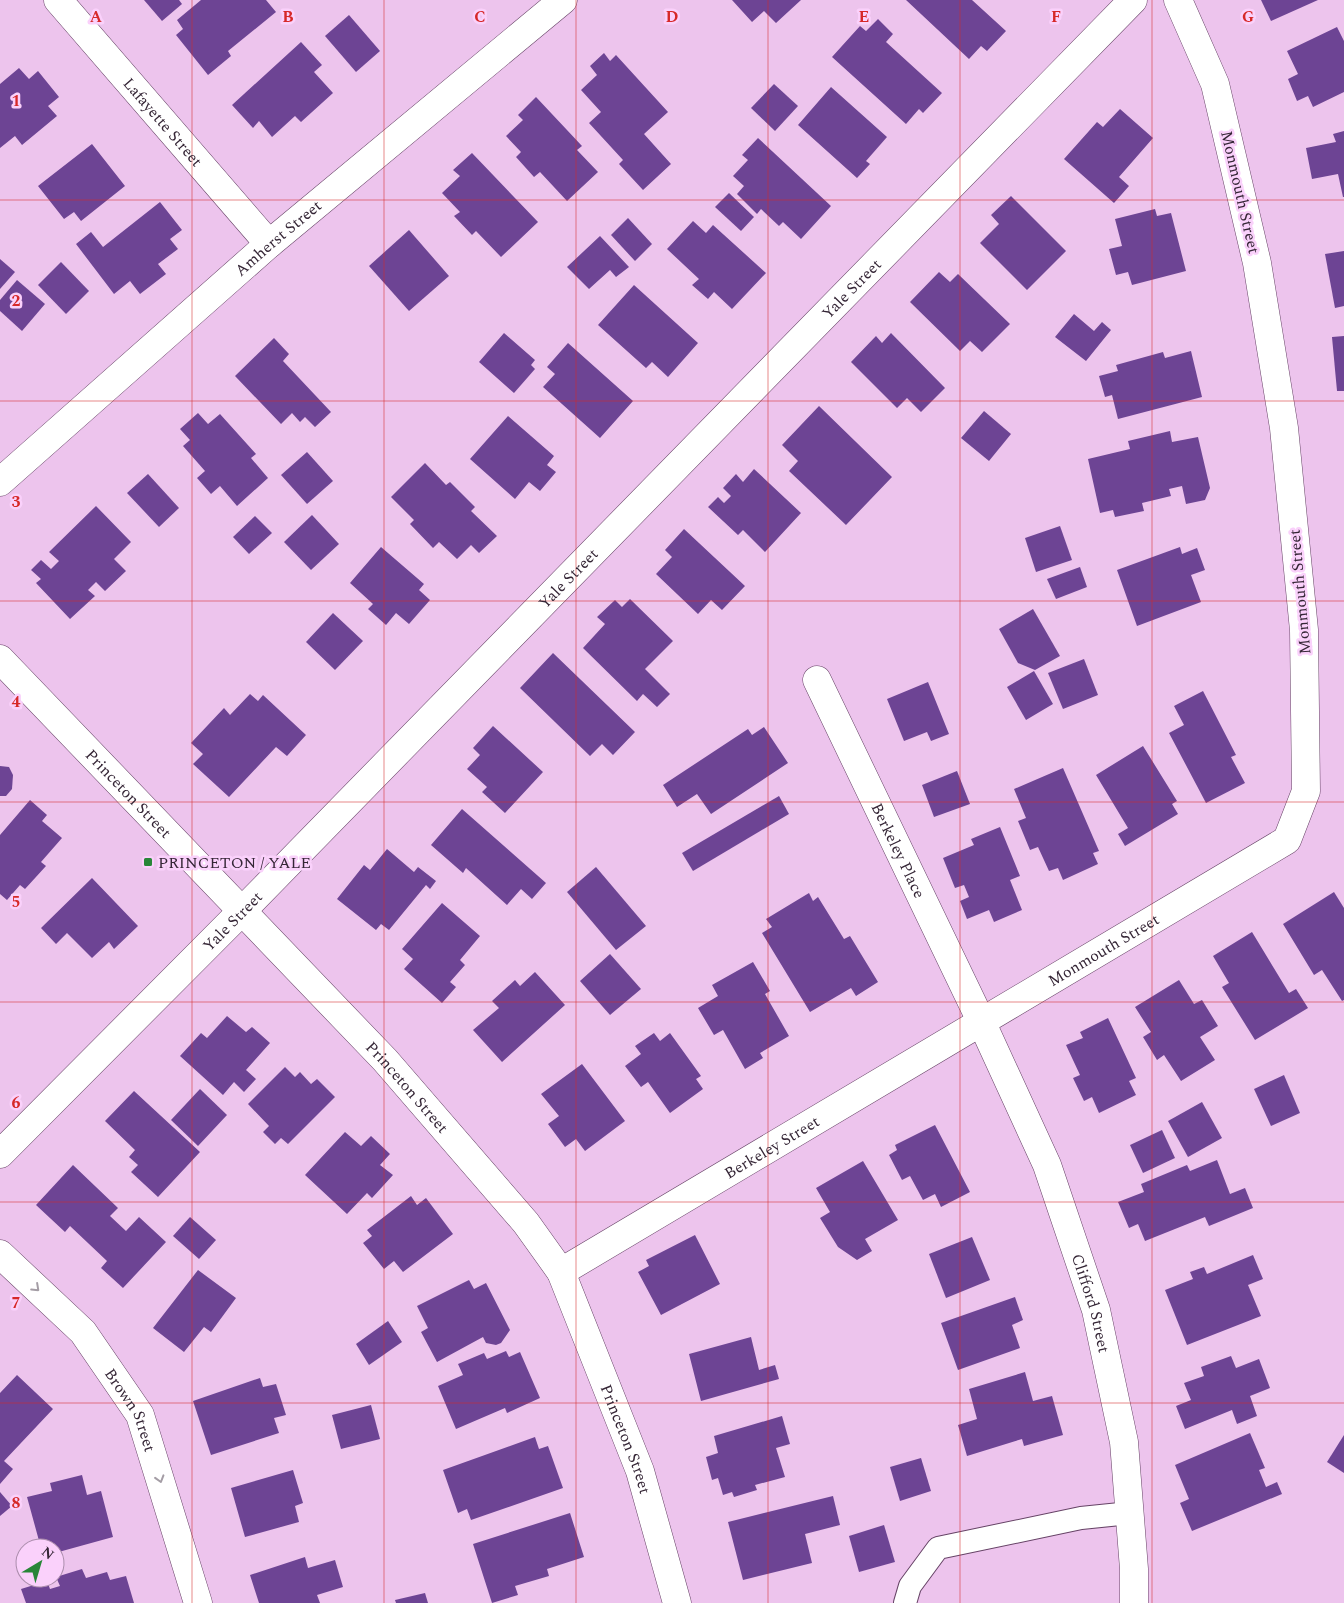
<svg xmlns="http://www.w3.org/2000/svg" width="1344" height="1603" font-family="Spectral,serif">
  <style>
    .building { fill: #6d4494 }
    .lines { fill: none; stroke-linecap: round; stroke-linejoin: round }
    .lane-casing { stroke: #664366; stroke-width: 24 }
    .street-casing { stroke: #664366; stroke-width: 29 }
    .lane { stroke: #fff; stroke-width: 22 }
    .street { stroke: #fff; stroke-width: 28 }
    .oneway { stroke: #a49da5 }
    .grid { fill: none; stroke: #d62828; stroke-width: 1; stroke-opacity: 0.55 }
    .poi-dot { fill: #288638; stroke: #fad1fb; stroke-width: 2 }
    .labels { text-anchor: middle; stroke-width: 5; stroke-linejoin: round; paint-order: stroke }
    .street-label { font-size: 16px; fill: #352636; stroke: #fad1fb }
    .poi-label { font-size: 16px; fill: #352636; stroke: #fad1fb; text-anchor: start }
    .grid-label { font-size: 16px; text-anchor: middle; font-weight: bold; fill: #d62828; stroke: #fad1fb; stroke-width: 5; stroke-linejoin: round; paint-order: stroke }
  </style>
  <rect width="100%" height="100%" fill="#edc4ed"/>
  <g class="building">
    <polygon points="144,0 179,0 182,4 162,21"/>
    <polygon points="201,0 266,0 276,12 228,51 231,56 208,75 176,35 183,29 177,20"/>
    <polygon points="732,0 801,0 776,23 764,11 752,22"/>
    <polygon points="906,0 972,0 1006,31 987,51 981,46 969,59"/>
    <polygon points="1261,0 1318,0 1271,21"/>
    <polygon points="349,15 380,51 356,72 325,36"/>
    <polygon points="878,19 893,34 886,42 942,93 923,113 919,109 906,124 832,57 860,26 866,31"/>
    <polygon points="1337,27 1344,41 1344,92 1313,107 1308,96 1297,101 1288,79 1298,74 1287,51"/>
    <polygon points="301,42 322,65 314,72 333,93 301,122 295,116 272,137 259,121 253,128 232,105"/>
    <polygon points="604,53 610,61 616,55 668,112 644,134 671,164 643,190 619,164 623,160 589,123 601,112 581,90 597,75 590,66"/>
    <polygon points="19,68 29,79 38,71 59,97 48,106 57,116 22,145 15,136 0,148 0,84"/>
    <polygon points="774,84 798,106 775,131 751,108"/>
    <polygon points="831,87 887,137 866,161 870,164 857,178 798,125"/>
    <polygon points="536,97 582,146 577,150 598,172 567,201 540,172 534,177 516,157 521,152 506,136 523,120 518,115"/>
    <polygon points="1120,109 1153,138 1119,177 1129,186 1114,203 1064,159 1097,122 1103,127"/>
    <polygon points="1344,131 1344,197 1343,197 1338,174 1312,179 1306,148 1336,142 1333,134"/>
    <polygon points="758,138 831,206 801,239 783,222 779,226 761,209 757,214 737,194 744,186 733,176 748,160 742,155"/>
    <polygon points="92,144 125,186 81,221 74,212 64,219 38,186"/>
    <polygon points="472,153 538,222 501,257 476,231 472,235 454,216 460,212 442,193 460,176 453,170"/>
    <polygon points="729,193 754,217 741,231 715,207"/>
    <polygon points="1011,196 1066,251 1027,290 980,243 999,224 991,215"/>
    <polygon points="160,202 182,230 170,239 178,249 158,264 166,274 140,294 130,281 114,294 76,244 91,232 103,247"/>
    <polygon points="1155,209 1157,216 1171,213 1186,271 1132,285 1128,272 1116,275 1109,249 1122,246 1115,219"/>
    <polygon points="628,218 652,244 635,261 611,235"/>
    <polygon points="693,221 706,233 713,225 766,273 732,309 714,292 708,299 692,285 699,279 667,249"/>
    <polygon points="409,230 449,276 409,311 369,266"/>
    <polygon points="600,236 629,267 616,277 610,270 589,289 567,267"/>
    <polygon points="1344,251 1344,306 1335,308 1325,254"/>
    <polygon points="0,259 15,272 0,289"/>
    <polygon points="61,262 89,291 66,314 38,285"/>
    <polygon points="939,272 950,282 958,274 1010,324 982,352 970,341 960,351 910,302"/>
    <polygon points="17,280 45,304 22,331 0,311 0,300"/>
    <polygon points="634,285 698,343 668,377 652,362 646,368 598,325"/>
    <polygon points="1074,314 1094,331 1102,322 1111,330 1086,361 1055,337"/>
    <polygon points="504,333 535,360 531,365 535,369 514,393 479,362"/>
    <polygon points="891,333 945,388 921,412 907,398 897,408 851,362 876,336 882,343"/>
    <polygon points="1344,336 1344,391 1337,391 1332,337"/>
    <polygon points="274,338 289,354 283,361 331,412 315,427 305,417 300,422 292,413 281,424 235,376"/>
    <polygon points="568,343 633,401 600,438 543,387 555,374 547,367"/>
    <polygon points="1191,351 1202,397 1118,419 1112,395 1105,397 1099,376 1118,371 1116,365 1163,352 1165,358"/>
    <polygon points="819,406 892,477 846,525 789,471 798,461 782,445"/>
    <polygon points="984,411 1011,434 989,461 961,438"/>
    <polygon points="198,413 208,424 220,414 256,454 251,458 268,478 237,506 220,486 211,494 197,478 205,471 183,446 190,440 180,429"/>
    <polygon points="508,416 554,456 547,465 556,472 540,491 529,482 515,499 470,459"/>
    <polygon points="1170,431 1172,442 1198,437 1210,488 1205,500 1186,504 1182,486 1169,489 1171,496 1142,503 1144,511 1115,517 1113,510 1100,513 1088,459 1130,449 1128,441"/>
    <polygon points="307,452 333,481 307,504 281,475"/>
    <polygon points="425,463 446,485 450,482 475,507 471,511 497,536 479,553 471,545 457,559 439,542 433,548 410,524 414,520 391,497"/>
    <polygon points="754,469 801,513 765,552 743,530 738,535 708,507 718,497 724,503 731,496 723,488 736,474 743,482"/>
    <polygon points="148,474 179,508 159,527 127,493"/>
    <polygon points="96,506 131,542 114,559 126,571 105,591 96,582 88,590 95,596 70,619 36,583 41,579 31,570 41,560 51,569 59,561 49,552"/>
    <polygon points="312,515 339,544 311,570 284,542"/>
    <polygon points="255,516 272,533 249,554 233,537"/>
    <polygon points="1060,526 1072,560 1036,572 1025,538"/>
    <polygon points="684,529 745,586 722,610 711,600 698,614 656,574 672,557 665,550"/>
    <polygon points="381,547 424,584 419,590 430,600 409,624 396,613 386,625 368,609 373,604 350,583"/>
    <polygon points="1180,547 1182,554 1197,548 1205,570 1191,575 1201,602 1137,626 1117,570"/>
    <polygon points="1080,567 1087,587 1056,599 1047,579"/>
    <polygon points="630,599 673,641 645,669 670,694 657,707 643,694 637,701 583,648 605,624 597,617 615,600 622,607"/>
    <polygon points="1033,609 1060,656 1035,670 1018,663 999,629"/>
    <polygon points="333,613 363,641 335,670 306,642"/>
    <polygon points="553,653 635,732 613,755 602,744 590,756 520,688"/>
    <polygon points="1084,659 1098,695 1063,709 1048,673"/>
    <polygon points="1034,671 1053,704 1026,720 1007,687"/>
    <polygon points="928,682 949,734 931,741 927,732 904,741 887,699"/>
    <polygon points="1203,691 1236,755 1231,757 1245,783 1206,803 1169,733 1184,725 1174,706"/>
    <polygon points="250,694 258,701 263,695 306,735 287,756 276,747 229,797 193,764 203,754 191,743 224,708 230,715"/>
    <polygon points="493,726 543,772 505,813 482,792 487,787 467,769 480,755 473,748"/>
    <polygon points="764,727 788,763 711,814 697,794 677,807 663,785 748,729 752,735"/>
    <polygon points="1143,746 1177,801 1172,804 1178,814 1125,846 1118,834 1128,828 1096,775"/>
    <polygon points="0,766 9,767 13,775 12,789 6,796 0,796"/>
    <polygon points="1063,768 1099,851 1093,853 1098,864 1063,880 1058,868 1049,871 1038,847 1030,850 1018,821 1026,818 1014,789"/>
    <polygon points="957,771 970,804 934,817 922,785"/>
    <polygon points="779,796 789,814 693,871 682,853"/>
    <polygon points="30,800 47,815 42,821 62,838 41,862 46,866 25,889 20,885 7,900 0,894 0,835"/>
    <polygon points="462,809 546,883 532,899 521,889 507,905 466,868 463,873 431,845"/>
    <polygon points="1000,827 1020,876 1010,880 1022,910 994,922 989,910 967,919 960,901 969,897 964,885 955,888 943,858 974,845 971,839"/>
    <polygon points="387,849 414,872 418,867 436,881 430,889 426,885 389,930 381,924 376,930 337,899 364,865 370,870"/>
    <polygon points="596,867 646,926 616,950 567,892"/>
    <polygon points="92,878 138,926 114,949 109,942 92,958 67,933 56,944 41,928"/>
    <polygon points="1334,892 1344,908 1344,1000 1342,1001 1322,970 1314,975 1283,924"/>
    <polygon points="809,893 813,901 818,897 844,939 850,936 878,982 856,996 851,988 810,1012 762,933 772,927 766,919"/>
    <polygon points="442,903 480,936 460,960 465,965 450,982 456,987 442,1003 404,969 413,959 402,949"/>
    <polygon points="1252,932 1289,993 1296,989 1308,1008 1255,1040 1222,987 1229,983 1213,956"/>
    <polygon points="610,954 641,989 610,1015 580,981"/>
    <polygon points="753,962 770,991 765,994 789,1036 760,1053 763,1058 745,1069 723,1030 714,1035 698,1008 718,996 712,985"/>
    <polygon points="535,972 565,1005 502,1062 473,1030 499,1008 492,1001 515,980 520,986"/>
    <polygon points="1179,980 1194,1004 1202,1000 1218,1026 1200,1037 1215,1060 1181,1081 1164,1055 1157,1060 1143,1037 1151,1032 1135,1007"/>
    <polygon points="227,1016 246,1032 252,1027 270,1043 246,1070 256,1079 244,1092 234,1082 223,1095 180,1056 201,1033 207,1038"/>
    <polygon points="1108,1018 1136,1078 1129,1081 1136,1095 1099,1113 1092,1097 1084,1101 1073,1078 1080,1075 1066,1045 1083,1038 1080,1032"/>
    <polygon points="654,1033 660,1041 670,1033 701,1076 696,1079 703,1089 670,1113 648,1082 641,1087 625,1066 641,1054 635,1046"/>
    <polygon points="582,1064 625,1121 585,1151 576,1139 565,1147 548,1124 559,1116 541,1094"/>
    <polygon points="285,1067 295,1077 300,1072 311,1084 317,1079 335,1097 288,1144 281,1138 275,1144 263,1132 269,1126 248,1104"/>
    <polygon points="1284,1075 1300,1113 1271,1126 1254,1089"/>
    <polygon points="200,1089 227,1115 198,1146 171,1120"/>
    <polygon points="134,1091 200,1152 158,1197 131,1172 138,1165 129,1157 135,1150 105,1121"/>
    <polygon points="1202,1102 1222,1138 1188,1157 1168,1121"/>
    <polygon points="935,1125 970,1192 941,1207 935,1194 923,1200 910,1176 902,1180 889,1155 897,1150 895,1145"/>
    <polygon points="1162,1130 1175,1158 1143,1173 1130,1145"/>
    <polygon points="345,1132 361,1146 371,1136 390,1154 380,1165 393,1175 372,1198 367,1193 347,1214 305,1175"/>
    <polygon points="1217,1160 1230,1194 1245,1188 1253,1208 1209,1226 1205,1217 1145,1241 1138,1224 1129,1228 1118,1202 1144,1192 1141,1184 1187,1165 1190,1171"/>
    <polygon points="863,1161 898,1220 865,1239 872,1251 857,1260 838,1247 820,1218 830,1212 816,1188"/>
    <polygon points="73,1165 118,1208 110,1216 126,1231 139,1217 166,1242 123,1288 101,1268 107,1261 70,1226 65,1232 36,1205"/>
    <polygon points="411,1196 417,1205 426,1198 453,1234 403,1272 394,1261 384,1269 363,1243 372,1236 367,1230"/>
    <polygon points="190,1217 216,1240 199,1259 173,1236"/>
    <polygon points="695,1235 720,1284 661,1315 638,1272 649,1266 646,1260"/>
    <polygon points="972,1237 990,1280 946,1298 929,1254"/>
    <polygon points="1253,1255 1263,1279 1248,1285 1261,1316 1187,1345 1165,1290 1193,1279 1190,1272 1204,1267 1207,1274"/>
    <polygon points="198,1270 236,1298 211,1332 204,1327 184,1352 153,1328"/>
    <polygon points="469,1280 474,1289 486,1283 510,1330 501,1343 496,1345 486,1343 483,1337 437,1362 421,1332 428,1328 417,1306"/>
    <polygon points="1015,1297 1023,1320 1012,1325 1020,1348 958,1370 941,1323"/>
    <polygon points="388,1321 402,1342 369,1365 356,1344"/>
    <polygon points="751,1337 759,1370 775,1365 779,1379 701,1401 689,1354"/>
    <polygon points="506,1351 509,1357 520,1352 540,1398 507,1413 505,1408 456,1429 438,1386 463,1375 458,1364 484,1353 487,1359"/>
    <polygon points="1231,1356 1236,1368 1259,1359 1270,1388 1250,1396 1257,1416 1237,1424 1232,1410 1185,1429 1176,1406 1191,1400 1184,1383 1204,1376 1201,1367"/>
    <polygon points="1025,1372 1033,1401 1052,1396 1063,1435 1024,1446 1022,1439 967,1456 958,1425 977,1419 969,1389"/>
    <polygon points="17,1375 53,1409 4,1461 13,1469 0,1484 0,1393"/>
    <polygon points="260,1378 263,1387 276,1384 286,1415 274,1418 279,1433 211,1455 193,1401"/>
    <polygon points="371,1405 380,1439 341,1449 332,1415"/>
    <polygon points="782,1416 790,1444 776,1448 785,1477 755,1485 757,1490 734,1497 732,1492 723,1495 718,1478 712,1480 706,1457 718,1453 714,1436"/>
    <polygon points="1250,1433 1265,1468 1259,1470 1266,1487 1277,1482 1282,1494 1192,1531 1180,1503 1189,1499 1175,1465"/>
    <polygon points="1344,1435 1344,1473 1327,1462"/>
    <polygon points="535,1437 539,1449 548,1446 563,1488 471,1520 467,1509 458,1513 443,1470"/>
    <polygon points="921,1458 931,1491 900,1501 890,1467"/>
    <polygon points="293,1470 303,1503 295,1506 299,1522 245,1537 231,1488"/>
    <polygon points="82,1475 87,1495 101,1491 113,1537 55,1553 55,1548 41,1548 27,1497 52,1491 50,1483"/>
    <polygon points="0,1492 12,1506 0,1516"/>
    <polygon points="833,1496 840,1525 805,1534 812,1563 743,1580 728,1522"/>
    <polygon points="570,1513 584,1557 547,1569 549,1576 515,1586 518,1595 492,1603 473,1544"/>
    <polygon points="884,1525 895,1562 859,1572 849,1536"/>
    <polygon points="305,1557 308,1568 335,1560 343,1587 317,1595 320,1603 259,1603 250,1575"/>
    <polygon points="82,1569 86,1578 107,1572 110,1580 126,1576 134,1603 26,1603 21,1589 47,1581 50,1589 60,1586 56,1577"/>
    <polygon points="425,1593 428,1603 396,1603 395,1600"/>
  </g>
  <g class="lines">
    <defs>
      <polyline id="lane" points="905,1603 910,1586 938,1548 1081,1518 1130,1513"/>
      <g id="street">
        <path id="s1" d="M58,0L269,244"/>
        <path id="s2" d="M0,482L269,244L563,0"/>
        <path id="s3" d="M0,659L385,1060L526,1223L561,1272L640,1471L677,1603"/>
        <path id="s4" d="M817,680L981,1021L1047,1165L1096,1310L1124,1442L1134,1569V1603"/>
        <path id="s5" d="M0,1154L241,912L1133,0"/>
        <path id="s6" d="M0,1254L83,1332L140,1415L198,1603"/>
        <path id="s7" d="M561,1272L1287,840L1306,791L1304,630L1284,428L1257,263L1215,84L1178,0"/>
      </g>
    </defs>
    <use href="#lane" class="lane-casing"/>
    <use href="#street" class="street-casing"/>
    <use href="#lane" class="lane"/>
    <use href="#street" class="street"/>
  </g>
  <defs><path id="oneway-chevron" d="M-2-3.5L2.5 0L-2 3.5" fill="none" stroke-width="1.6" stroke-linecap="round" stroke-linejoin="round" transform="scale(1.25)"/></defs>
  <g class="oneway">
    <use href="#oneway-chevron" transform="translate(36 1288) rotate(43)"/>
    <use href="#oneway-chevron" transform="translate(160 1479) rotate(73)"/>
  </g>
  <path class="grid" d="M192,0V1603M384,0V1603M576,0V1603M768,0V1603M960,0V1603M1152,0V1603M0,200H1344M0,401H1344M0,601H1344M0,802H1344M0,1002H1344M0,1202H1344M0,1403H1344"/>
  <rect class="poi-dot" x="143" y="857" width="10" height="10" rx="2.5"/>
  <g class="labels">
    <g class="street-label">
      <text dy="6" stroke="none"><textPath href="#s1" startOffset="161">Lafayette Street</textPath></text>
      <text transform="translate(1241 192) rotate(77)" y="6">Monmouth Street</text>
      <text dy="6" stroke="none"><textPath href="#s2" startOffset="370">Amherst Street</textPath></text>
      <text dy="6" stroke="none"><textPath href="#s5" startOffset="1214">Yale Street</textPath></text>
      <text dy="6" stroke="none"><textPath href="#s5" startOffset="809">Yale Street</textPath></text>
      <text transform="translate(1299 592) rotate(-95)" y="6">Monmouth Street</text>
      <text dy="6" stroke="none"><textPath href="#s3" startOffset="186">Princeton Street</textPath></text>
      <text dy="6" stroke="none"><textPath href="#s4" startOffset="189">Berkeley Place</textPath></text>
      <text dy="6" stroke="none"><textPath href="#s5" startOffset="329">Yale Street</textPath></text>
      <text dy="6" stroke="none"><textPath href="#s7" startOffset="631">Monmouth Street</textPath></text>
      <text dy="6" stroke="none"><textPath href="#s3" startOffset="591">Princeton Street</textPath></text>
      <text dy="6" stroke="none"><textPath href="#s7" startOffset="245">Berkeley Street</textPath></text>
      <text dy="6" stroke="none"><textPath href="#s4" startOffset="682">Clifford Street</textPath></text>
      <text dy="6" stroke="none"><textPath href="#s6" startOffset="206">Brown Street</textPath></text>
      <text dy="6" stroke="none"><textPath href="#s3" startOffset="1011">Princeton Street</textPath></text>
    </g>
    <g class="poi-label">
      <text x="158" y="868">PRINCETON / YALE</text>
    </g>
  </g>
  <g class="grid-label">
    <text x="96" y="22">A</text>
    <text x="288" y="22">B</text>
    <text x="480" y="22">C</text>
    <text x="672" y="22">D</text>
    <text x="864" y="22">E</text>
    <text x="1056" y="22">F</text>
    <text x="1248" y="22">G</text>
    <text x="16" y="106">1</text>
    <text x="16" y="306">2</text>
    <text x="16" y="507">3</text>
    <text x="16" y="707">4</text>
    <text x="16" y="907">5</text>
    <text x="16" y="1108">6</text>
    <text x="16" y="1308">7</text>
    <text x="16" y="1508">8</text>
  </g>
  <g transform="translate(40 1563) rotate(38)"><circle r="24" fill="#fad1fb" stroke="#ab8dac"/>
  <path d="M0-4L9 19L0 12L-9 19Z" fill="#288638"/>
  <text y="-8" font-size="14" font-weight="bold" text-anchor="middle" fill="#352636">N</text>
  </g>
</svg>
